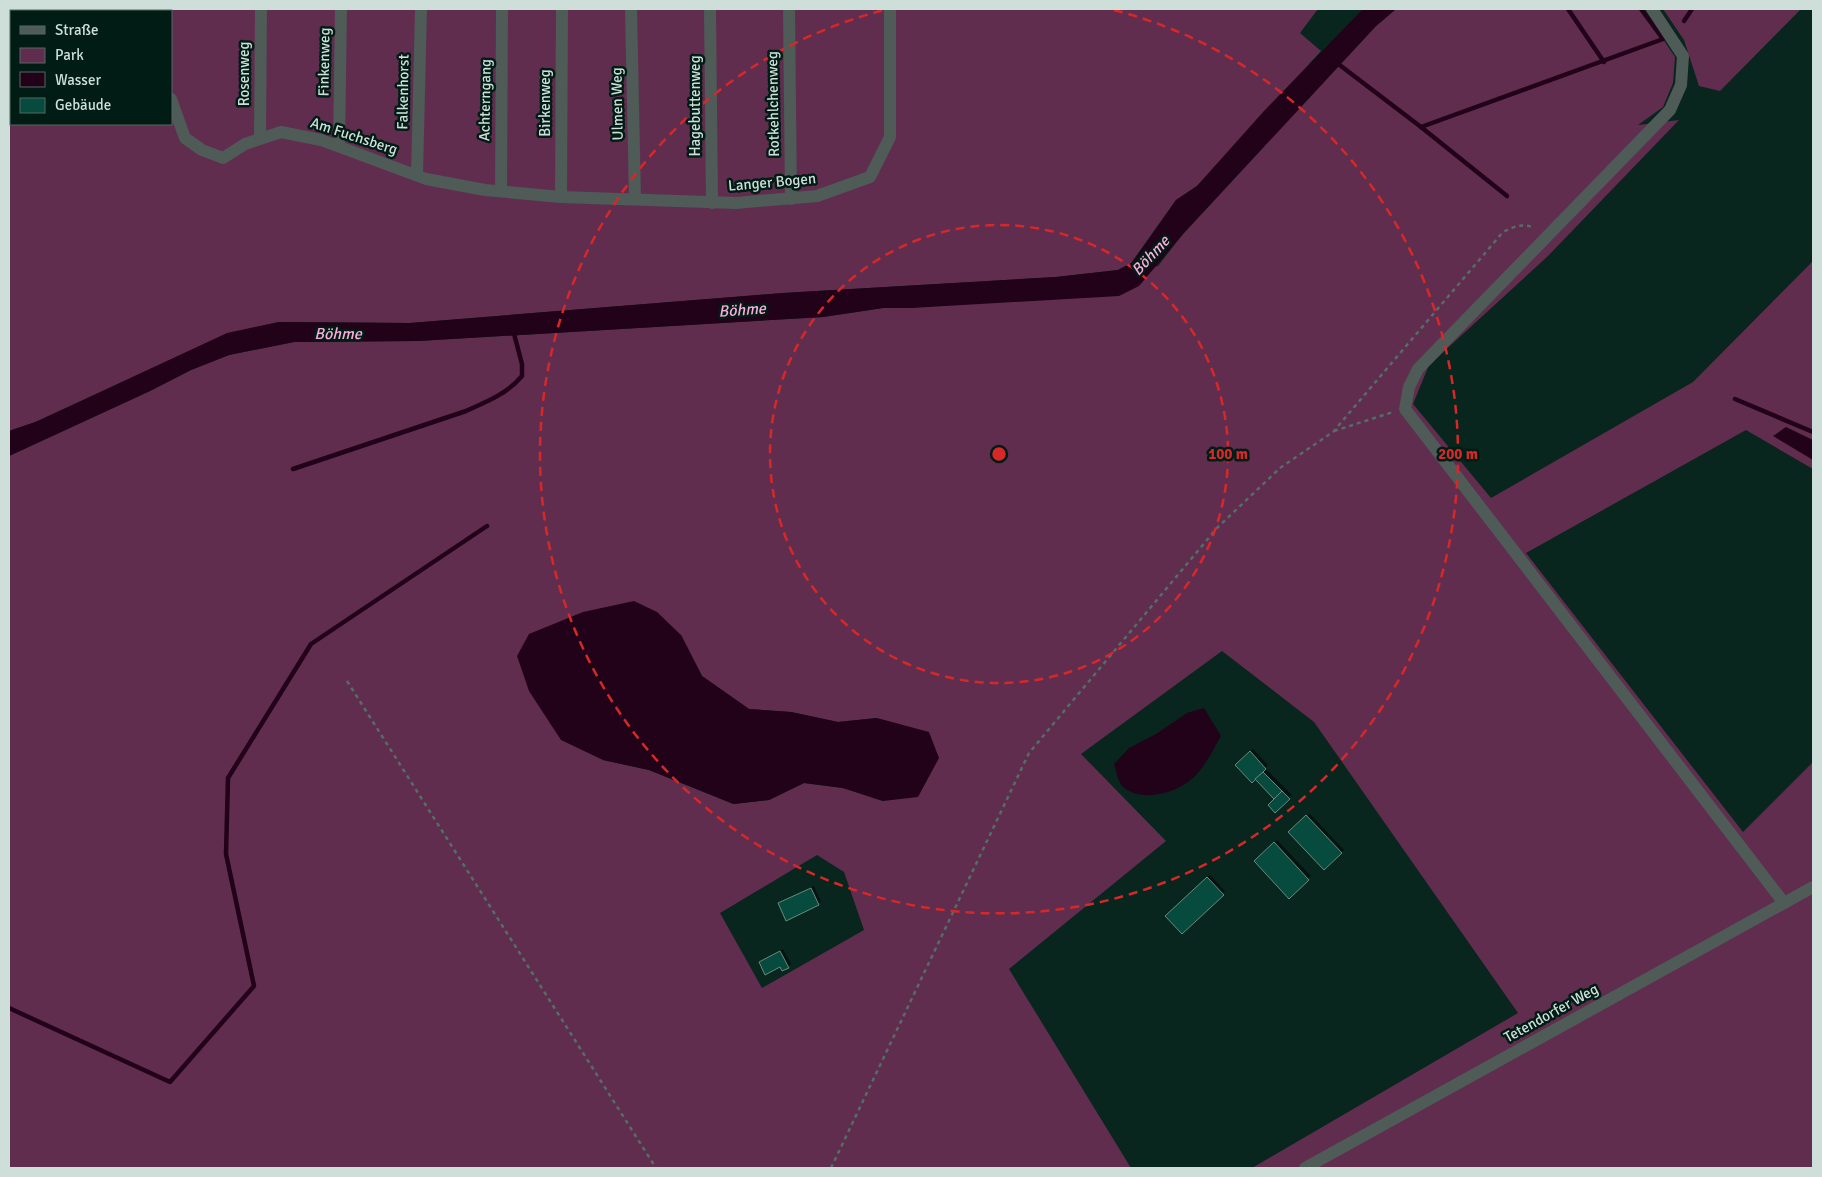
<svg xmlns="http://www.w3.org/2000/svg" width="1822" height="1177" font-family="Signika,sans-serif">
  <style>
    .green { fill: #612d4e; fill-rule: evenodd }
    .water { fill: #220218 }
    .shadow { fill: #0007 }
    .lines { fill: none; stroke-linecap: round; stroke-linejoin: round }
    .stream { stroke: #220218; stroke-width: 4.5 }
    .building { fill: #064b3d; stroke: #6b8980 }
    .path { stroke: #556d67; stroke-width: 2.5; stroke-dasharray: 4 4; stroke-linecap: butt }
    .minor { stroke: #4e5b57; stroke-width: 12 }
    .ring { fill: none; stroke: #d62828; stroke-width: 2.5; stroke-dasharray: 9 6 }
    .labels { text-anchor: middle; stroke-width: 5; stroke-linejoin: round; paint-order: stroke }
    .street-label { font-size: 15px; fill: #cedfd9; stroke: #001c15 }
    .water-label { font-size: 16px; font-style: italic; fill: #fdabdd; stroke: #001c15 }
    .centre { fill: #d62828; stroke: #001c15; stroke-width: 2.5 }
    .ring-label { font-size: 15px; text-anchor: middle; font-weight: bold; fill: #d62828; stroke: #001c15; stroke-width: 5; stroke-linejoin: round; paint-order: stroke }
  </style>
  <rect width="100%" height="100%" fill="#08251e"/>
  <g class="green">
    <path d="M9,9H1318L1300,33L1321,51L1197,186L1176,200L1131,263L1118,270L1056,277L783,293L410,323L279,322L227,334L33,423L9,431ZM11,11H171V124H11Z"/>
    <path d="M1396,9H1643L1675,57L1673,83L1663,107L1638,125L1679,120L1547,257L1429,365L1413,404L1491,498L1693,382L1813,261V469L1746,430L1526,553L1743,832L1813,762V1168H1252L1518,1013L1314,722L1222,651L1081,754L1166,841L1009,969L1131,1168H9V456L150,391L191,370L229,355L294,342L418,341L823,317L883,308H911L942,305L1158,266L1183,234L1376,26ZM681,635L702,676L749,709L791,712L838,722L877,718L883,801L843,788L804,783L769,800L733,804L649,770L603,760ZM817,855L844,872L864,930L762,988L720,913Z"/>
    <polygon points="1663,9 1801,9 1720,91 1699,86 1684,40"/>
  </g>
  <g class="water">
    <polygon points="1363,9 1396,9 1376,26 1183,234 1139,286 1119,296 911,308 883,308 823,317 418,341 294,342 229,355 191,370 150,391 9,456 9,431 38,421 227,333 279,322 410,323 783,293 1056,277 1118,270 1132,263 1176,200 1197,186 1264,111"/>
    <polygon points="1786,427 1813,440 1813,460 1773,436"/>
    <polygon points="634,601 657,612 681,635 702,676 749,709 791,712 838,722 877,718 929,732 939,758 918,797 883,801 843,788 804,783 769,800 734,804 649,770 603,760 561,740 529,691 517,656 529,634 583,612"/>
    <path d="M1204,708L1221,736C1213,750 1205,767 1193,778C1176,794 1140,803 1122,786C1118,781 1116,770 1114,764L1129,748L1156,734L1187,713Z"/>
  </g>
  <g class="shadow">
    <polygon points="1253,749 1268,765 1265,768 1292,795 1275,811 1276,799 1255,778 1237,765"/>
    <polygon points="1310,814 1344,850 1324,868 1290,832"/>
    <polygon points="1277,840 1311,876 1289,897 1255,861"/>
    <polygon points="1210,875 1225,891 1182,932 1167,916"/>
    <polygon points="814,886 821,902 787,919 779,903"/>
    <polygon points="783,949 791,964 788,967 760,962"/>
  </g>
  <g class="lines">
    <g class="stream">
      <polyline points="1568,9 1604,62"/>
      <polyline points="1684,21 1692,9"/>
      <polyline points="1337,63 1421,127 1507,196"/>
      <polyline points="1421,127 1663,39 1641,9"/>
      <polyline points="1735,399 1813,432"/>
      <path d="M293,469L466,411C486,402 507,394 522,376V364L513,330"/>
      <polyline points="9,1008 170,1082 254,986 226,854 228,778 311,644 487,526"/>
    </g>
  </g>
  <g class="building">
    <polygon points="1250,751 1266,769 1252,783 1235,765"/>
    <polygon points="1263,772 1282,791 1274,799 1255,779"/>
    <polygon points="1282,791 1290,799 1275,813 1268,805"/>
    <polygon points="1306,815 1342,853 1324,870 1288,832"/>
    <polygon points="1274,842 1309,880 1289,899 1254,861"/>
    <polygon points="1207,877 1224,895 1182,934 1165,916"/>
    <polygon points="811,888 819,905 786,921 778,903"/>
    <polygon points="780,951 789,968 782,971 780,967 765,975 759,962"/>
  </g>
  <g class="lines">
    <g class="path">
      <polyline points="94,9 110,9"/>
      <polyline points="1334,431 1393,412"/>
      <polyline points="347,681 656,1168"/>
      <path d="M831,1168L1029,753L1217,528L1280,468L1333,432L1503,232C1515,226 1522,223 1535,228"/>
    </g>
    <g class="minor">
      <polyline points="143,9 143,11"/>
      <polyline points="631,9 635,199"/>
      <polyline points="710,9 712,203"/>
      <polyline points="789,9 791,199"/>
      <polyline points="1652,9 1683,56 1681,85 1670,110 1418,369 1409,387 1405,409 1784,903"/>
      <polyline points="171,99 185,138 202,150 223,158 245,144 281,132 321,140 426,179 485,190 561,197 736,203 817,196 870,177 890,137 890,9"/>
      <polyline points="260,139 261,9"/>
      <polyline points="339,146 341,9"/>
      <polyline points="417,175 421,9"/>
      <polyline points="501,191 502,9"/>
      <polyline points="561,197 562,9"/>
      <polyline points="1305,1168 1813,887"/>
    </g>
  </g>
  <g class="ring">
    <circle cx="999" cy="454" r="229"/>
    <path d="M1114 10A459 459 0 1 1 884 10"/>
  </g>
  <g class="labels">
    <g class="street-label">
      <text transform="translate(324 62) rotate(-89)" y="5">Finkenweg</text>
      <text transform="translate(244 74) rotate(-90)" y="5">Rosenweg</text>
      <text transform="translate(403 92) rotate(-89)" y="5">Falkenhorst</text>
      <text transform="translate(485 100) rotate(-89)" y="5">Achterngang</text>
      <text transform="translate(545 103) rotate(-90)" y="5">Birkenweg</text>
      <text transform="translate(617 104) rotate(-91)" y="5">Ulmen Weg</text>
      <text transform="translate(773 104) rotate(-91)" y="5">Rotkehlchenweg</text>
      <text transform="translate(695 106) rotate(-90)" y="5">Hagebuttenweg</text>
      <text transform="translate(354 136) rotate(18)" y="5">Am Fuchsberg</text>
      <text transform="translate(772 182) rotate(-5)" y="5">Langer Bogen</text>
      <text transform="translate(1551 1013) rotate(-29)" y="5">Tetendorfer Weg</text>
    </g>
    <g class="water-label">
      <text transform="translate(1150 255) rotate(-47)" y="6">Böhme</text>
      <text transform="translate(742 309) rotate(-4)" y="6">Böhme</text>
      <text x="338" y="339">Böhme</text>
    </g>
  </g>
  <circle cx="999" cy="454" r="8" class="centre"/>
  <g class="ring-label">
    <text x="1228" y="459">100 m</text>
    <text x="1458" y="459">200 m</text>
  </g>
  <rect width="1822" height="1177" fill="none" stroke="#cedfd9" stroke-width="20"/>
  <rect x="10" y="10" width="162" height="115" fill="#001c15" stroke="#526a63"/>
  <rect x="20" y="26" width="25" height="8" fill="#4e5b57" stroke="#526a63"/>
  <text x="55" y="35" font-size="15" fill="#cedfd9">Straße</text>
  <rect x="20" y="48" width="25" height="15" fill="#612d4e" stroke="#526a63"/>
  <text x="55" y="60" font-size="15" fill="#cedfd9">Park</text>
  <rect x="20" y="72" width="25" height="15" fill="#220218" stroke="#526a63"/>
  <text x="55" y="85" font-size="15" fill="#cedfd9">Wasser</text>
  <rect x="20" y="98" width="25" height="15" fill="#064b3d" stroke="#526a63"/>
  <text x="55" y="110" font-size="15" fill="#cedfd9">Gebäude</text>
</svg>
